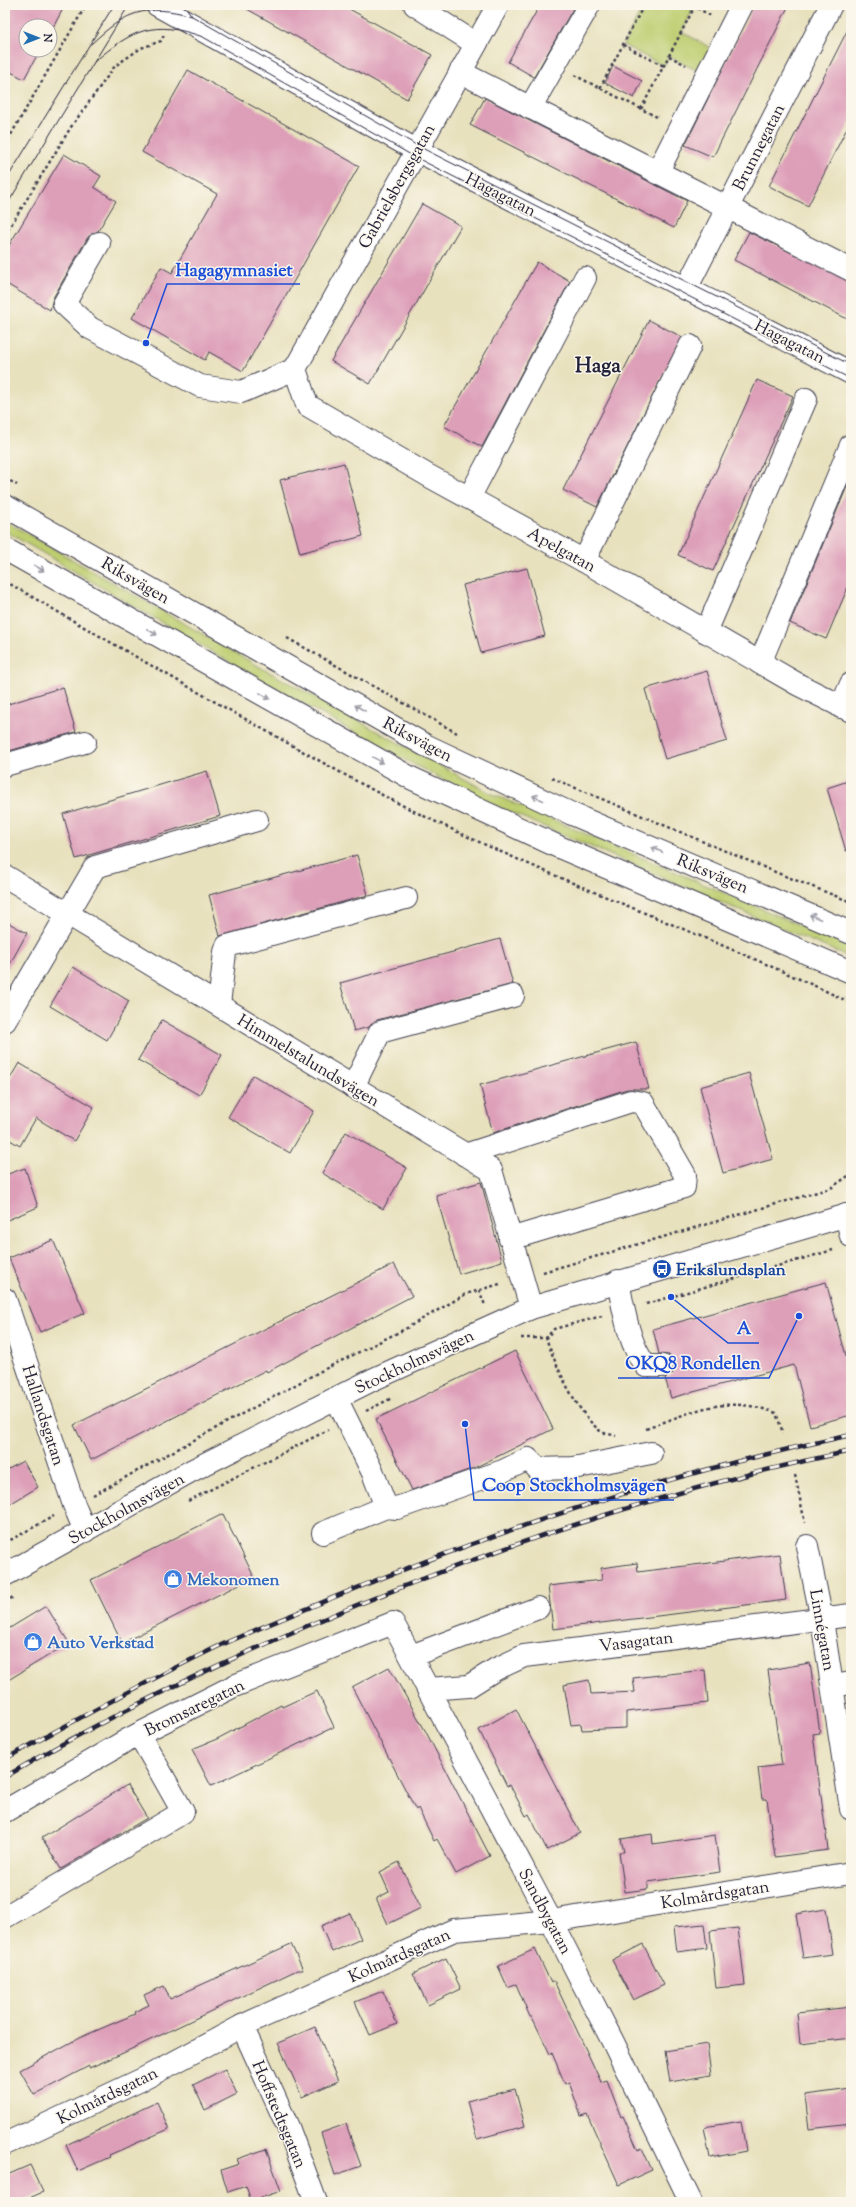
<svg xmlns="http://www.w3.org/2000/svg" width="856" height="2207" font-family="'Sorts Mill Goudy',serif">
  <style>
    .green { fill: #bdcd6f; stroke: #707855 }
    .building { fill: #dd9eb8 }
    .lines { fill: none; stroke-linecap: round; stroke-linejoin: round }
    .minor-casing { stroke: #403f4f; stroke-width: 24 }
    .major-casing { stroke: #403f4f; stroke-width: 24 }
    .highway-casing { stroke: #403f4f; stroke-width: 24 }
    .path { stroke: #403f4f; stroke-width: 2.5; stroke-dasharray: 3 3; stroke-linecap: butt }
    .minor { stroke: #fff; stroke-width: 22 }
    .major { stroke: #fff; stroke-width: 22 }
    .highway { stroke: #fff; stroke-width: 22 }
    .tram { stroke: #22223b; stroke-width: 1 }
    .rail-casing { stroke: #22223b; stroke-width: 4.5 }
    .rail { stroke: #fbf7ec; stroke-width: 3; stroke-dasharray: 9; stroke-linecap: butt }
    .oneway { stroke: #9c9ca7 }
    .labels { text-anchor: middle; stroke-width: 3; stroke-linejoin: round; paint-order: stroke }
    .street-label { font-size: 17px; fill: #22223b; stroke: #fbf7ec }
    .transit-label { font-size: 17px; font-weight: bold; fill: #164399; stroke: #fbf7ec; text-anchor: start }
    .shop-label { font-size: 17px; font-weight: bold; fill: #366cbe; stroke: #fbf7ec; text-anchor: start }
    .district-label { font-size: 21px; font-weight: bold; fill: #22223b; stroke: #fbf7ec }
    .leader { fill: none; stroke: #1d4ed8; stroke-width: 1.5 }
    .callout-dot { fill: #1d4ed8; stroke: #fbf7ec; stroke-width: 1.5 }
    .callout-label { font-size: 18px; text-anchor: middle; font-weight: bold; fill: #1d4ed8; stroke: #fbf7ec; stroke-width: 3; stroke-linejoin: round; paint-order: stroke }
  </style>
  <rect width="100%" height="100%" fill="#fbf7ec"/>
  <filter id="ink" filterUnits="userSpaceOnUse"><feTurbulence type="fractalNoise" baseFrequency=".025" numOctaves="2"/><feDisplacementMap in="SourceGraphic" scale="8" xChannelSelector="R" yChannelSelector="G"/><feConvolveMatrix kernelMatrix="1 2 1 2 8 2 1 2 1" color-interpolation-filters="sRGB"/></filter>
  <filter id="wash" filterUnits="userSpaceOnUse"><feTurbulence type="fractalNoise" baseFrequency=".012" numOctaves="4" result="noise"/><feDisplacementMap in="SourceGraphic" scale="16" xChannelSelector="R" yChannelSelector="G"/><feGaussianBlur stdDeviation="0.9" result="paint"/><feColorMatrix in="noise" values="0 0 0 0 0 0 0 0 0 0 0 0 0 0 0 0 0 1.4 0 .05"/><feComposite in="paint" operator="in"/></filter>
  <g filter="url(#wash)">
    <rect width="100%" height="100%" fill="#e8e1be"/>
    <g class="green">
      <polygon points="644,5 695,6 682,32 718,52 707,75 669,57 664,66 623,45"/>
      <polygon points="5,521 258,666 492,794 851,947 851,958 489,803 384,749 254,676 5,531"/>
    </g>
    <g id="blocks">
      <g class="building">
        <polygon points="5,5 65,5 50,33 50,26 26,26 26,50 40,50 24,79 5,69"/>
        <polygon points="240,5 342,5 432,55 407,99"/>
        <polygon points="540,5 575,5 534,77 508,62"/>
        <polygon points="754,5 789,5 713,157 685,145"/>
        <polygon points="851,23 851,120 808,206 769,186"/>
        <polygon points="613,66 642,81 634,98 605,83"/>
        <polygon points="188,70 359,166 243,371 209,352 205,360 132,318 161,267 172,273 217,194 142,152"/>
        <polygon points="485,98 687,201 674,228 470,125"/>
        <polygon points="64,154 101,176 94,187 116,201 98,231 88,237 53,298 50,310 5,283 5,252"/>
        <polygon points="422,204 461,226 370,384 331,361"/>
        <polygon points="749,232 851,282 851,321 734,260"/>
        <polygon points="537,262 570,281 482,447 444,426"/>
        <polygon points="649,320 682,337 597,507 563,490"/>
        <polygon points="757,380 793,396 713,571 678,555"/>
        <polygon points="344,463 363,536 300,553 280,480"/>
        <polygon points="851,477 851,580 826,639 790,623"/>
        <polygon points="527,568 545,636 481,653 463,585"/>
        <polygon points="707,671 727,741 665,759 645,689"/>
        <polygon points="63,687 76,732 5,752 5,705"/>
        <polygon points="207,771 220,816 76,859 63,814"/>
        <polygon points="851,780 851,850 846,851 827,788"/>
        <polygon points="357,855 368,895 220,936 209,895"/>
        <polygon points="5,921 27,933 5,973"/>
        <polygon points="500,939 513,984 377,1020 369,1027 354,1031 340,983"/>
        <polygon points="73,967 129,1001 107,1040 50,1006"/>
        <polygon points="162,1020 222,1055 199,1095 138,1060"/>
        <polygon points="636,1042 649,1089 627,1089 493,1133 480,1085"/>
        <polygon points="19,1063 94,1107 74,1141 36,1118 20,1146 5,1137 5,1087"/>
        <polygon points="749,1073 773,1159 723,1173 700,1087"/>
        <polygon points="253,1075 314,1111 290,1153 228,1117"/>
        <polygon points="346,1132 407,1168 383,1209 322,1173"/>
        <polygon points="25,1168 38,1207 5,1221 5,1175"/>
        <polygon points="481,1182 502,1261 459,1274 436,1195"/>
        <polygon points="53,1240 85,1313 40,1332 9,1258"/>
        <polygon points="394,1264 412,1296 267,1372 266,1370 91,1460 74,1425"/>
        <polygon points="826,1282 851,1374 851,1415 810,1426 794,1365 671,1398 665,1378 673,1373 674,1366 669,1355 659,1354 653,1329"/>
        <polygon points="515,1351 553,1429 474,1468 412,1490 376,1419"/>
        <polygon points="23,1461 38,1487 5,1507 5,1471"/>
        <polygon points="223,1514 254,1577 122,1643 91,1580"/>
        <polygon points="780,1554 786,1600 553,1629 548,1586 602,1580 601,1568 637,1563 638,1572"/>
        <polygon points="46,1606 69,1643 5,1682 5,1631"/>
        <polygon points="810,1663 820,1733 813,1734 828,1850 775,1857 767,1799 762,1799 758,1768 782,1765 768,1670"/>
        <polygon points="389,1667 426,1732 490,1856 456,1874 437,1839 434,1841 418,1808 416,1810 352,1687"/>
        <polygon points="705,1670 708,1703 626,1712 626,1728 582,1730 581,1724 571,1725 564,1685 589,1680 591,1694 635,1692 633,1678"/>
        <polygon points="317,1691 334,1727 211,1786 192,1749 217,1739 281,1705 282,1707"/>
        <polygon points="516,1709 580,1833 547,1850 529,1814 526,1816 510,1785 507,1786 479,1730"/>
        <polygon points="127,1785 147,1818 61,1869 42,1838"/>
        <polygon points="652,1834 653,1844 715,1835 720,1872 648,1882 648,1889 625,1892 619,1852 624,1852 621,1839"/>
        <polygon points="399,1862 421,1908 388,1924 377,1901 377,1898 389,1892 380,1872"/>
        <polygon points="826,1909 833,1954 803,1958 796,1914"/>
        <polygon points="350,1913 361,1939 332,1952 321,1926"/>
        <polygon points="704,1924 707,1948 677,1952 674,1927"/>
        <polygon points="738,1928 745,1985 716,1988 710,1931"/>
        <polygon points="291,1944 303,1970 297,1970 121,2054 89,2068 89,2066 34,2095 20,2070 79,2038 135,2014 134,2012 149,2005 144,1995 164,1986 170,1999"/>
        <polygon points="643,1944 664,1985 633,2000 612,1960"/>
        <polygon points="535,1949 551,1983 554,1981 601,2082 607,2080 621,2117 623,2116 638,2150 642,2148 652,2170 619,2185 587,2114 581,2116 569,2082 565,2084 552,2053 550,2054 532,2017 530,2017 516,1984 508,1988 498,1966"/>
        <polygon points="446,1958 461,1989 428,2005 413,1974"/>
        <polygon points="383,1991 397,2024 370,2035 355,2002"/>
        <polygon points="851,2007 851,2038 800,2044 797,2013"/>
        <polygon points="315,2027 338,2081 302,2097 278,2043"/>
        <polygon points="707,2044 711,2075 670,2082 665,2051"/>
        <polygon points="225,2069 237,2094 205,2110 193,2085"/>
        <polygon points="515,2089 525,2126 477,2139 467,2101"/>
        <polygon points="851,2089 851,2124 809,2129 805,2095"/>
        <polygon points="157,2102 169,2129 109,2155 110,2157 78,2171 66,2145"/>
        <polygon points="741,2121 746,2151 710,2158 704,2127"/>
        <polygon points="346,2124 361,2166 335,2175 321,2133"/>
        <polygon points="266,2149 281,2191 251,2201 246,2186 228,2192 221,2170 239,2164 237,2159"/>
        <polygon points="30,2165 43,2192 20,2202 5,2202 5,2176"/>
      </g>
    </g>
  </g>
  <g filter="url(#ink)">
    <use href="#blocks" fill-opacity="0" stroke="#403f4f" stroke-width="1"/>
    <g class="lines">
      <defs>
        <g id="minor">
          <polyline points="157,5 416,150 851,373"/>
          <polyline points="415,5 476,44"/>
          <polyline points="460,72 851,270"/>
          <polyline points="530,108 589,5"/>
          <polyline points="657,173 742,5"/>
          <polyline points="99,243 64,304 90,328 200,386 241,392 295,369"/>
          <polyline points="686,289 831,5"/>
          <polyline points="295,369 307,405 429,476 584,561 799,685 851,711"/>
          <polyline points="295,369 498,5"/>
          <polyline points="469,498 585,278"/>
          <polyline points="584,561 690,346"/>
          <polyline points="706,632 806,399"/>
          <polyline points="760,663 851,445"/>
          <polyline points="841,707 851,684"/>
          <polyline points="5,765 85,742"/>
          <polyline points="5,876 491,1170 531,1308"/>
          <polyline points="219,1005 225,952 227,946 406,898"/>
          <polyline points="5,1021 95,867 257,820"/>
          <polyline points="353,1087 380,1032 513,996"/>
          <polyline points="465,1155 631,1101 643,1103 685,1175 684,1187 510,1239"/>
          <polyline points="846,1215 851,1236"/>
          <path d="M618,1281C623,1307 629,1346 646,1366H662"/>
          <polyline points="5,1299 74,1505 85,1531"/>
          <polyline points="336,1398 373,1473 386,1507"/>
          <polyline points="323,1533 386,1507 397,1508 503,1471 528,1459 538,1469 573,1468 651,1453"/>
          <polyline points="807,1546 822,1620 851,1809"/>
          <polyline points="411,1656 538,1608"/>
          <polyline points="833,1686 851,1683"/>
          <polyline points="428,1689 469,1686 496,1669 524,1656 851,1615"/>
          <polyline points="5,1811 129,1739 234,1686 393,1623 551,1921 613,2042 691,2202"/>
          <polyline points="5,1917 183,1812 139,1734"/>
          <polyline points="242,2026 288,2127 316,2202"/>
          <polyline points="5,2144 145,2078 242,2026 454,1930 551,1921 851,1873"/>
        </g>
        <polyline id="major" points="5,1575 191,1471 374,1379 531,1308 851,1214"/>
        <g id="highway">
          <polyline points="5,506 425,745 572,814 851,933"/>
          <polyline points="5,549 411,778 559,847 851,972"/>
        </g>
      </defs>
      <use href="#minor" class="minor-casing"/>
      <use href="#major" class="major-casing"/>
      <use href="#highway" class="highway-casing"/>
      <g class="path">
        <polyline points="692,5 711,16"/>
        <polyline points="623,45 664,66"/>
        <polyline points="669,56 686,65"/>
        <polyline points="574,75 659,118"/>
        <polyline points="600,88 644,5"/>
        <polyline points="641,109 695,6"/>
        <polyline points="5,145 86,5"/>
        <polyline points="5,235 71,127 115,66 141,48 161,41 164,35"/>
        <polyline points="5,478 17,485"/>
        <path d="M5,581C90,631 175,679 261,728C322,762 382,797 445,826C579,890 718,939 851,1003"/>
        <polyline points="287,638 457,733"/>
        <polyline points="552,778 780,874 851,902"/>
        <polyline points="543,1272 831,1188 851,1174"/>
        <polyline points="479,1290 485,1305"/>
        <polyline points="646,1304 833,1250"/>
        <path d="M602,1316L554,1329L546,1338C556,1366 576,1411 599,1430C603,1434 611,1434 616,1436"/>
        <polyline points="521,1338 546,1338"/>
        <polyline points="366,1411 392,1398"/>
        <path d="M646,1429C694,1411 724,1394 776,1413L783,1433"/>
        <polyline points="795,1475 805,1523"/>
        <polyline points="93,1495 319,1372 405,1329 466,1294 500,1284"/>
        <polyline points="188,1501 328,1430"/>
        <polyline points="5,1543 54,1516"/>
        <polyline points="5,1602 13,1597"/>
      </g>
      <use href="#minor" class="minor"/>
      <use href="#major" class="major"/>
      <use href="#highway" class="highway"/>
      <g class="tram">
        <polyline points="184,5 192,16"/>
        <path d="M91,44C125,12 145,3 192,16L418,146L851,365"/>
        <path d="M94,62C132,30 153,19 203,37L413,156L851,379"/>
        <polyline points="5,182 114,5"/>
        <polyline points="5,208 129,5"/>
      </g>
      <defs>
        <g id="rail">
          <path d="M5,1759C76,1720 146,1681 219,1646C258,1628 298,1613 337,1596C503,1528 675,1472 851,1435"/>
          <path d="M5,1777C102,1719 204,1670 307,1626C482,1551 665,1489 851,1451"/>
        </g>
      </defs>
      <use href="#rail" class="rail-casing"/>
      <use href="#rail" class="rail"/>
    </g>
    <defs><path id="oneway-shaft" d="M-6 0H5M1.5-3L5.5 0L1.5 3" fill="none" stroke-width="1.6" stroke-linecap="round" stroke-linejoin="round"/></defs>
    <g class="oneway">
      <use href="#oneway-shaft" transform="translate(39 568) rotate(30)"/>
      <use href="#oneway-shaft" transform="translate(152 632) rotate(30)"/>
      <use href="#oneway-shaft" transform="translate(265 696) rotate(30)"/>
      <use href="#oneway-shaft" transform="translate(360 708) rotate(-150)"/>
      <use href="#oneway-shaft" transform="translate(378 760) rotate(29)"/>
      <use href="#oneway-shaft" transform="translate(538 798) rotate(-156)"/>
      <use href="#oneway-shaft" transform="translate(657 850) rotate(-157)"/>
      <use href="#oneway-shaft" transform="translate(815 917) rotate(-157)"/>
    </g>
  </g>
  <defs>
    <symbol id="bus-disc" viewBox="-11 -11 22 22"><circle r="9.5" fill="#1a4fb4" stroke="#fbf7ec"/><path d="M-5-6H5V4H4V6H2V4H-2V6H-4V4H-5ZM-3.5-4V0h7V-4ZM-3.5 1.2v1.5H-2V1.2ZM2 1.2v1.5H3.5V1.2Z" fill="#fff"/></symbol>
    <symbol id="shop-disc" viewBox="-11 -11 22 22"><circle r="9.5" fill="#3f7fe0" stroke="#fbf7ec"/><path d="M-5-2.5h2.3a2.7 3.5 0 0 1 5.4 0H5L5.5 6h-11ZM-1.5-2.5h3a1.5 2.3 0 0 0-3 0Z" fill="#fff"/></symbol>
  </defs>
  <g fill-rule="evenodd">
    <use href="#bus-disc" x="651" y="1258" width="22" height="22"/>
    <use href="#shop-disc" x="162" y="1568" width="22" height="22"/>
    <use href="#shop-disc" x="22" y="1631" width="22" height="22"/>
  </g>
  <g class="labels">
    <g class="street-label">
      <text transform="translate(758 147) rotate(-63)" y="6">Brunnegatan</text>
      <text transform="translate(396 186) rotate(-61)" y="6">Gabrielsbergsgatan</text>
      <text transform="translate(501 194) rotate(27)" y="6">Hagagatan</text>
      <text transform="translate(790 341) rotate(27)" y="6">Hagagatan</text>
      <text transform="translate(562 549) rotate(29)" y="6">Apelgatan</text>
      <text transform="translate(136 580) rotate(30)" y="6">Riksvägen</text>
      <text transform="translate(418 739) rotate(28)" y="6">Riksvägen</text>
      <text transform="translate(713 873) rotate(23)" y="6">Riksvägen</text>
      <text transform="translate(309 1060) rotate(31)" y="6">Himmelstalundsvägen</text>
      <text transform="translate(414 1361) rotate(-25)" y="6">Stockholmsvägen</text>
      <text transform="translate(44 1415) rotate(72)" y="6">Hallandsgatan</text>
      <text transform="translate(126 1508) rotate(-29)" y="6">Stockholmsvägen</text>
      <text transform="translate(823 1630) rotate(80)" y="6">Linnégatan</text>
      <text transform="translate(636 1641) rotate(-7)" y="6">Vasagatan</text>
      <text transform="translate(194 1707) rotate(-26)" y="6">Bromsaregatan</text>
      <text transform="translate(715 1894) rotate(-9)" y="6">Kolmårdsgatan</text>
      <text transform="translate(546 1911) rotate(62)" y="6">Sandbygatan</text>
      <text transform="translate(399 1955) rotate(-24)" y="6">Kolmårdsgatan</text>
      <text transform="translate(107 2095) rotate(-26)" y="6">Kolmårdsgatan</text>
      <text transform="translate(280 2114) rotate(67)" y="6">Hoffstedtsgatan</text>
    </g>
    <g class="transit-label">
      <text x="676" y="1275">Erikslundsplan</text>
    </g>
    <g class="shop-label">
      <text x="187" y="1585">Mekonomen</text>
      <text x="47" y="1648">Auto Verkstad</text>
    </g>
    <g class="district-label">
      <text x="598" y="372">Haga</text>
    </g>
  </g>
  <path class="leader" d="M146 343L167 284H300M671 1297L728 1343H759M799 1316L769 1378H618M465 1424L474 1500H674"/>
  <g class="callout-dot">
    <circle cx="146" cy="343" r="4"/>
    <circle cx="671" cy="1297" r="4"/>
    <circle cx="799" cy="1316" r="4"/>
    <circle cx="465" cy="1424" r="4"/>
  </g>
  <g class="callout-label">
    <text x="234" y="276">Hagagymnasiet</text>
    <text x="744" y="1334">A</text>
    <text x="693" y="1369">OKQ8 Rondellen</text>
    <text x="574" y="1491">Coop Stockholmsvägen</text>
  </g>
  <rect width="856" height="2207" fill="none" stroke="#fbf7ec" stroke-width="20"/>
  <g transform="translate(38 38) rotate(90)"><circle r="19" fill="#fbf7ec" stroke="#a4a2a5"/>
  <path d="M0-3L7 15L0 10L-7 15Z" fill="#1f6fb2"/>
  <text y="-6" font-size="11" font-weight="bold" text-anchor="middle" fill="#22223b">N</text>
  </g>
</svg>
